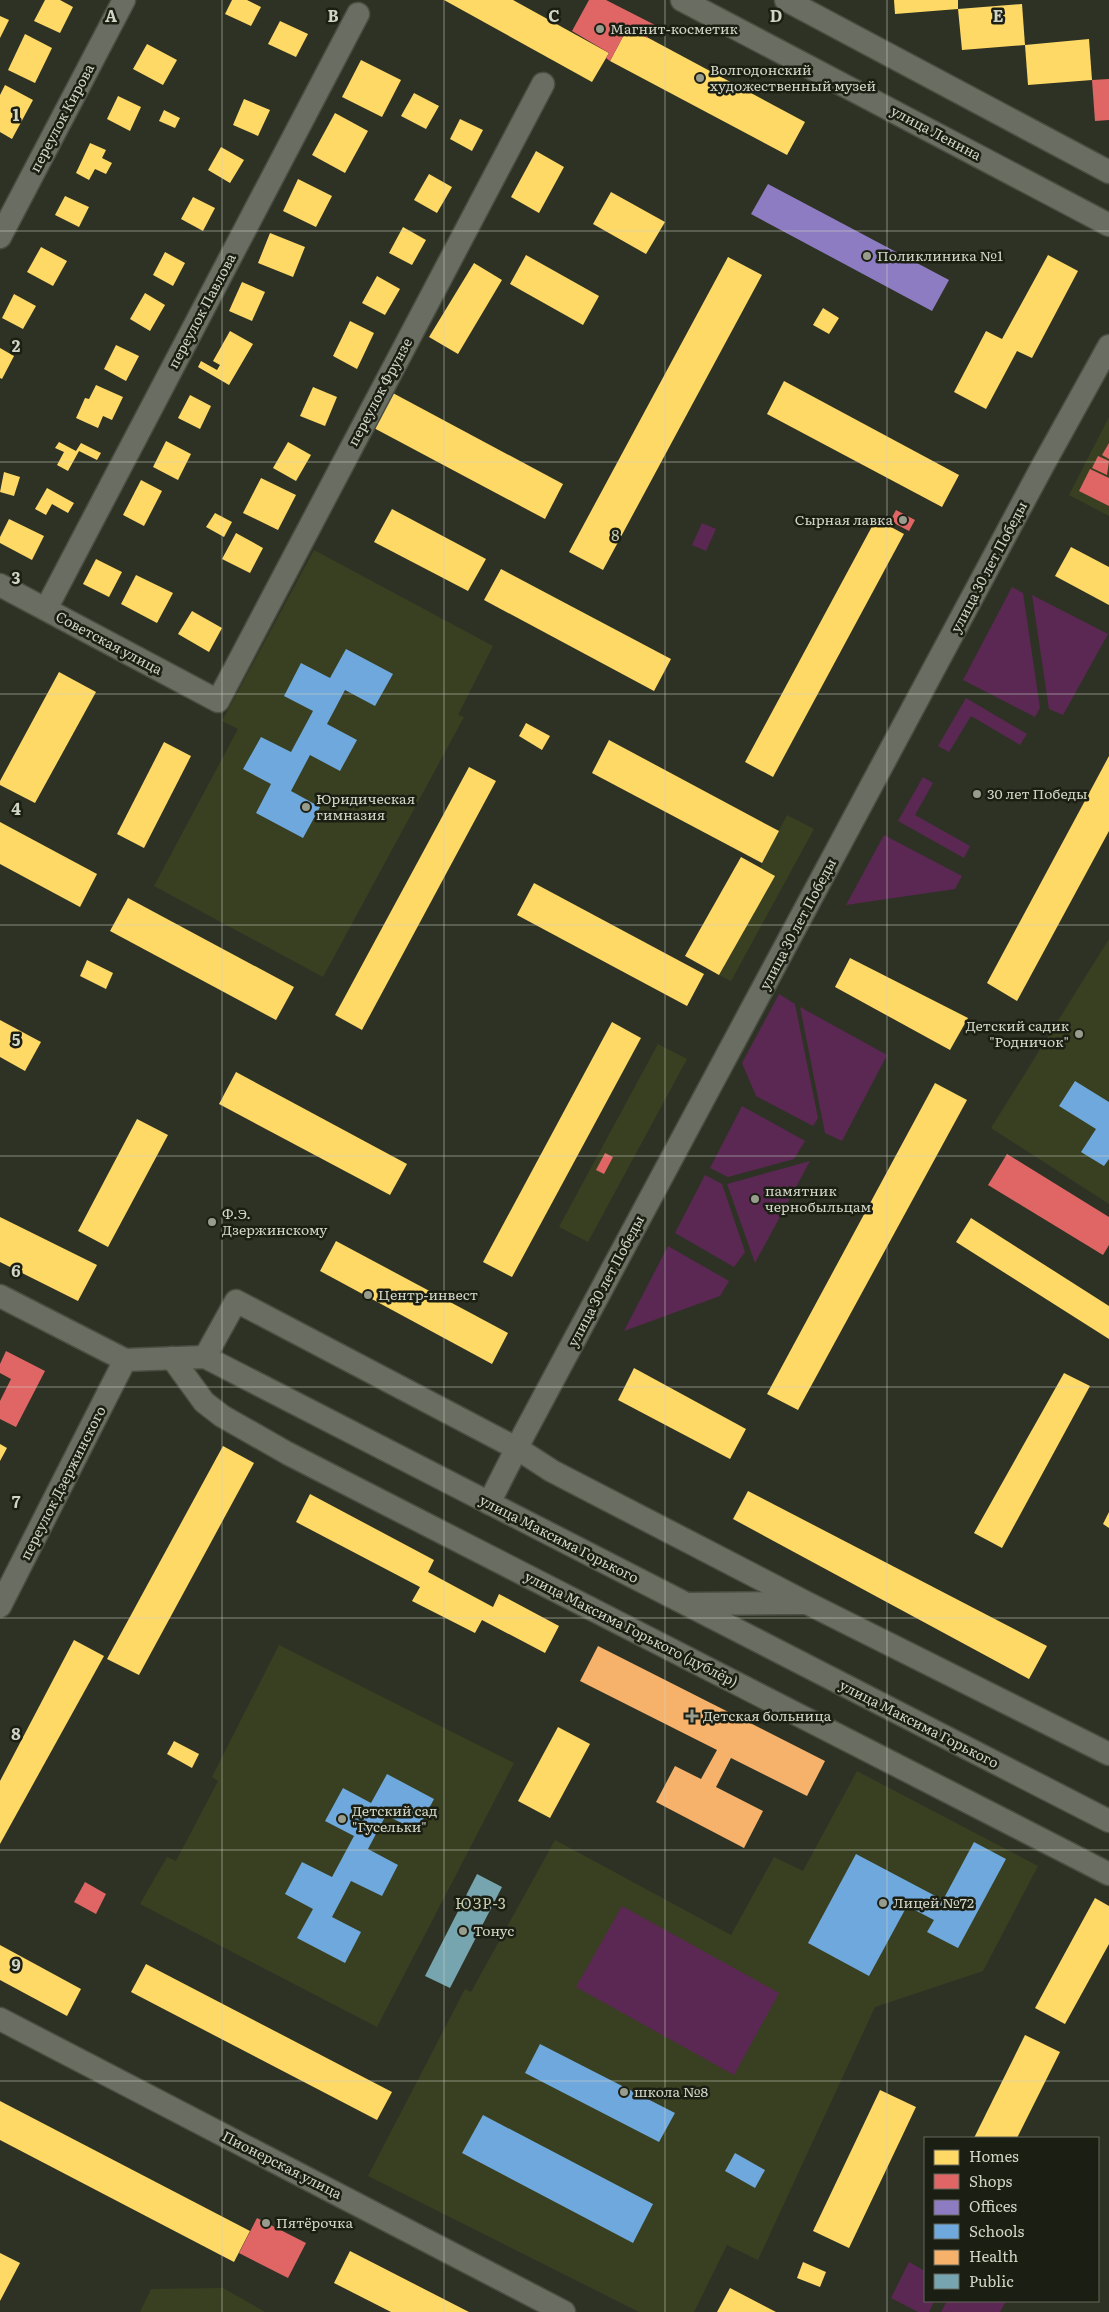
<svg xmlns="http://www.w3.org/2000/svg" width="1109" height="2312" font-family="Literata,serif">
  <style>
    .built { fill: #394021 }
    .green { fill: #5a2853 }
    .homes { fill: #ffd966 }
    .shops { fill: #e06666 }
    .offices { fill: #8e7cc3 }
    .schools { fill: #6fa8dc }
    .health { fill: #f6b26b }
    .public { fill: #76a5af }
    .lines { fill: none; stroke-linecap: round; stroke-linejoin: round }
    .minor-casing { stroke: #4a4e42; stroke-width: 25 }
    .minor { stroke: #6a6d62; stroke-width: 22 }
    .grid { fill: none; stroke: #d1d5c6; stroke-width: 1; stroke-opacity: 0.55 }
    .poi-dot { fill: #989c8d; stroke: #1b1e12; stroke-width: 2 }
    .labels { text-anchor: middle; stroke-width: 5; stroke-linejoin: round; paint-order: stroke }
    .poi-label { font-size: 14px; fill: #d1d5c6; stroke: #1b1e12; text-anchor: start }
    .street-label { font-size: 14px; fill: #d1d5c6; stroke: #1b1e12 }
    .neighbourhood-label { font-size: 15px; letter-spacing: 1px; fill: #c5ccae; stroke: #1b1e12 }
    .grid-label { font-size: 16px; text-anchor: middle; font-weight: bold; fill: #d1d5c6; stroke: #1b1e12; stroke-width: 5; stroke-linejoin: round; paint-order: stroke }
  </style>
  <rect width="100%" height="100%" fill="#2e3224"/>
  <g class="built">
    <polygon points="1109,417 1109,516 1069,495"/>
    <polygon points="314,550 493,646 458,715 464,717 323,977 154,886 238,729 222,721"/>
    <polygon points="787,815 814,829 731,981 719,975 775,876 760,867"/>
    <polygon points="1109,939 1109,1204 991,1128"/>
    <polygon points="658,1044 687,1059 588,1242 559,1227"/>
    <polygon points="279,1645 514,1763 377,2027 140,1904 167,1857 176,1861 218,1781 212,1777"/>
    <polygon points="857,1771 1038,1866 983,1971 875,2007 758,2260 727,2245 694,2312 639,2312 368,2176 465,1989 471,1992 555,1840 731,1935 774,1857 803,1871"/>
    <polygon points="223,2288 265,2312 140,2312 151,2289"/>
  </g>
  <g class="green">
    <polygon points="702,523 716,529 706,551 692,545"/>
    <polygon points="1012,587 1023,593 1040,708 1035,717 963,680"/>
    <polygon points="1032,595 1108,634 1063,715 1049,709"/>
    <polygon points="966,698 1027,734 1020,745 971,716 949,752 938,746"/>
    <polygon points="923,777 933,783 915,815 970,846 964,858 898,821"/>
    <polygon points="884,835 962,876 955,889 846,905"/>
    <polygon points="779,994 795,1004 818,1118 813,1126 756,1096 742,1063"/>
    <polygon points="800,1007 887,1055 842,1141 825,1133"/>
    <polygon points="742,1106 805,1141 794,1159 728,1177 710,1168"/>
    <polygon points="810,1161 755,1263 727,1184"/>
    <polygon points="705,1175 722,1184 745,1252 734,1267 675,1233"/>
    <polygon points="668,1246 729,1281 720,1296 624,1331"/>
    <polygon points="622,1906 779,1993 734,2075 576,1987"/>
    <polygon points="909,2262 925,2271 925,2301 934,2301 929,2312 918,2312 891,2298"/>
    <polygon points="947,2301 1006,2301 1000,2312 941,2312"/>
  </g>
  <g class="homes">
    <polygon points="45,0 60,0 73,7 60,33 34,21"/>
    <polygon points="232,0 247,0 261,7 251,26 225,14"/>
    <polygon points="444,0 513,0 609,53 592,82"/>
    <polygon points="894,0 958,0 958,9 895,14"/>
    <polygon points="1022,4 1025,45 962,50 958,9"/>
    <polygon points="0,16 9,20 0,38"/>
    <polygon points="280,21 308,34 296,57 268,44"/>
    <polygon points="628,27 805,122 787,155 610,61"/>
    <polygon points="25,34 52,48 35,83 8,70"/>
    <polygon points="1089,39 1092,80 1028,85 1025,45"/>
    <polygon points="147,44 177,60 163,85 133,69"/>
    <polygon points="361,60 401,80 382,117 342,97"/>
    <polygon points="5,85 33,100 12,139 0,132 0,95"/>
    <polygon points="414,93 439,106 426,129 401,116"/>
    <polygon points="118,96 141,107 130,131 107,119"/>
    <polygon points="244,99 270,110 258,136 233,125"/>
    <polygon points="164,110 180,118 175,128 159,121"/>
    <polygon points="335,113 368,131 345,173 312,155"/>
    <polygon points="460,119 483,130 472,151 450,139"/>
    <polygon points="90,143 106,150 102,158 112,163 106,174 95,169 89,180 76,173"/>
    <polygon points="221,147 244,160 230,183 208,170"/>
    <polygon points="536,151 564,167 539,213 511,197"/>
    <polygon points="429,174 452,187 437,213 414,200"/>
    <polygon points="298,179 332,196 316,227 283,211"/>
    <polygon points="611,192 665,222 646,254 593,224"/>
    <polygon points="65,196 89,207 79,227 55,215"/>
    <polygon points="193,197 215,208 203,231 181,219"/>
    <polygon points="403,227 426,240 412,265 389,253"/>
    <polygon points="270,233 305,247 293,277 258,263"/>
    <polygon points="41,247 67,261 53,286 27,272"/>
    <polygon points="165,252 185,263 173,286 153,275"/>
    <polygon points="526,255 599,296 583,325 510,284"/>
    <polygon points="1048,255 1078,271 1032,358 1017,351 986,409 954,392 986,331 1002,339"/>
    <polygon points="728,257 762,275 603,570 569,552"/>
    <polygon points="474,263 502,280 458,354 429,337"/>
    <polygon points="377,276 400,289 385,315 362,303"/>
    <polygon points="242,282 265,292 252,321 229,311"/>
    <polygon points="145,293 165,305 150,331 130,319"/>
    <polygon points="14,294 36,306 23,329 2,318"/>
    <polygon points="823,308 839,318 829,334 813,325"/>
    <polygon points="350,321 374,333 357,369 333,356"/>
    <polygon points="230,331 253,344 229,385 198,367 201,361 217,370 220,365 213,361"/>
    <polygon points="116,345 139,356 126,381 104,369"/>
    <polygon points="0,348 14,356 2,379 0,378"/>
    <polygon points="784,381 959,475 942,507 767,414"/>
    <polygon points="96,385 123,397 112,420 103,416 98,428 76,418 85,398 89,399"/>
    <polygon points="313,387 337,397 325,426 300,416"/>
    <polygon points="391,392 563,484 545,519 372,427"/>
    <polygon points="190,395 211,406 200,429 178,418"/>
    <polygon points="166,441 191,454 178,480 153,467"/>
    <polygon points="59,442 76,451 81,443 101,453 97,460 79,451 68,471 57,465 64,452 55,448"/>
    <polygon points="288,442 311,455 296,481 273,468"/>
    <polygon points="4,472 20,477 14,496 0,492"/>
    <polygon points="261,478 296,495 278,530 243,513"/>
    <polygon points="141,480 162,491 144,526 123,515"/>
    <polygon points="47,488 74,503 68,513 52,504 46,515 35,509"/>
    <polygon points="392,509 486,559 468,591 374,542"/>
    <polygon points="215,513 232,522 224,537 206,527"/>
    <polygon points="9,519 44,536 32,560 0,543 0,537"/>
    <polygon points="876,519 904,534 773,777 745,762"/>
    <polygon points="236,533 263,548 250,573 222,559"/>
    <polygon points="1071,547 1109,567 1109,605 1055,576"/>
    <polygon points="96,559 122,572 109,597 83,584"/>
    <polygon points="501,569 671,659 654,691 484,600"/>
    <polygon points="136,575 173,593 157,623 121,604"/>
    <polygon points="192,611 222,628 209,652 178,634"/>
    <polygon points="59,672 96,692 35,803 0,785 0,781"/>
    <polygon points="526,723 550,736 542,750 519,736"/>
    <polygon points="609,740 779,831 762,863 592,773"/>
    <polygon points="164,742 191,756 144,848 117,834"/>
    <polygon points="1109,756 1109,831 1017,1001 987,983"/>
    <polygon points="469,767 496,781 362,1030 335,1015"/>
    <polygon points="0,822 97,874 80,907 0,864"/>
    <polygon points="741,857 775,876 719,975 685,956"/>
    <polygon points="534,883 704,974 687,1006 517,915"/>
    <polygon points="128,898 294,987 276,1020 110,931"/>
    <polygon points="850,958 968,1018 950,1050 835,987"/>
    <polygon points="87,960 113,973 106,989 80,976"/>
    <polygon points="0,1020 41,1042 25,1071 0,1057"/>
    <polygon points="612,1022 641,1038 512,1277 483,1262"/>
    <polygon points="236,1072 407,1164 390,1195 219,1104"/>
    <polygon points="935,1083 967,1100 798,1410 767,1394"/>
    <polygon points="137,1119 168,1135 108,1247 78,1231"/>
    <polygon points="0,1217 97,1265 78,1301 0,1262"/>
    <polygon points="971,1218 1109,1306 1109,1339 956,1242"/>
    <polygon points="336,1241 508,1333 492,1364 320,1271"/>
    <polygon points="634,1368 746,1429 730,1459 618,1400"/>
    <polygon points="1064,1373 1090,1386 1002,1548 974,1533"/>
    <polygon points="0,1444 7,1448 0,1461"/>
    <polygon points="223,1446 254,1463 139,1675 107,1659"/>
    <polygon points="748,1491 1047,1646 1029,1679 733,1519"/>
    <polygon points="310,1494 434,1560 428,1572 493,1607 499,1594 559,1626 545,1653 482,1620 475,1633 412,1601 420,1587 296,1522"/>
    <polygon points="1109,1512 1109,1528 1103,1524"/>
    <polygon points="74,1640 104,1656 0,1844 0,1781"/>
    <polygon points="558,1727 590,1744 550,1818 518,1801"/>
    <polygon points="174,1741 199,1754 192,1768 167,1754"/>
    <polygon points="1095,1898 1109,1906 1109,1944 1065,2024 1035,2008"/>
    <polygon points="0,1945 81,1989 67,2016 0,1980"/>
    <polygon points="146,1964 392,2092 377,2120 131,1992"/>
    <polygon points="1025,2035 1060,2052 1017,2138 974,2138"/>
    <polygon points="880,2090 916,2107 849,2248 813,2231"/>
    <polygon points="0,2101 250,2231 234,2262 0,2140"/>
    <polygon points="350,2251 469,2312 391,2312 334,2283"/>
    <polygon points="0,2253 20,2263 0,2301"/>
    <polygon points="803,2262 826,2272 820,2287 797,2278"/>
    <polygon points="730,2288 776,2312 717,2312"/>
  </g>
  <g class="shops">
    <polygon points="589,0 606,0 655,25 647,38 628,27 610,61 606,58 609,53 572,31"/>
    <polygon points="1109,79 1109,120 1095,121 1092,80"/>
    <polygon points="1109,443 1109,459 1102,455"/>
    <polygon points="1098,456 1109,461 1107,475 1092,468"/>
    <polygon points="1090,469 1109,478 1109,506 1079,491"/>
    <polygon points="896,510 915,520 909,531 890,521"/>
    <polygon points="605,1153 613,1157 604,1174 596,1170"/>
    <polygon points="1007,1154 1109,1217 1109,1245 1103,1255 988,1185"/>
    <polygon points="6,1351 45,1371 16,1427 0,1419 0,1401 11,1379 0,1373 0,1364"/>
    <polygon points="85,1882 106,1894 96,1914 74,1902"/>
    <polygon points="257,2218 306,2243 288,2278 239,2253"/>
  </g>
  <polygon class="offices" points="768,184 949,280 932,311 751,214"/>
  <g class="schools">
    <polygon points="346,649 393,674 375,706 345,690 327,724 357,740 340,771 310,755 291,791 320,807 303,838 256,813 271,784 243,769 261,737 291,752 313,711 284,696 301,663 330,678"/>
    <polygon points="1075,1081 1109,1102 1109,1159 1104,1166 1081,1152 1096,1129 1059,1106"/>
    <polygon points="387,1774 434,1799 417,1831 386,1815 368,1849 398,1865 382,1896 351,1881 332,1917 361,1932 345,1963 297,1938 313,1909 285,1894 302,1862 332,1877 354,1836 325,1821 343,1788 371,1803"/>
    <polygon points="974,1842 1006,1859 958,1948 927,1932 934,1920 907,1906 869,1976 808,1943 856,1854 943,1900"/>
    <polygon points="540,2044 675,2113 659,2142 525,2073"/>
    <polygon points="483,2115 653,2204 633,2243 462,2153"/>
    <polygon points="735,2153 765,2170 755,2188 725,2171"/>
  </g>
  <polygon class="health" points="598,1646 825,1761 807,1796 731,1758 716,1787 763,1811 744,1848 656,1802 675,1766 701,1779 717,1750 580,1681"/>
  <polygon class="public" points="477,1874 502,1887 450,1988 425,1976"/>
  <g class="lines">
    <defs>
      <g id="minor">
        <polyline points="682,0 1109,225"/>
        <polyline points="786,0 1109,172"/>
        <polyline points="0,237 124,0"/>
        <polyline points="0,585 218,701 543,84"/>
        <polyline points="46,609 358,14"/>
        <polyline points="0,1296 125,1360 205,1357 1109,1821"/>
        <polyline points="205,1357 236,1301 518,1449 552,1471 807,1603 1109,1754"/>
        <polyline points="172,1358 204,1402 222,1416 287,1453 1109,1874"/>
        <polyline points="489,1503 524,1434 1042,467 1109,346"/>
        <polyline points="688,1604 803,1603"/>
        <polyline points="0,1606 125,1360"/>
        <polyline points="0,2019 564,2312"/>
      </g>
    </defs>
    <use href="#minor" class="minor-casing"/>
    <use href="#minor" class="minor"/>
  </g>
  <path class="grid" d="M222,0V2312M444,0V2312M665,0V2312M887,0V2312M0,231H1109M0,462H1109M0,694H1109M0,925H1109M0,1156H1109M0,1387H1109M0,1618H1109M0,1850H1109M0,2081H1109"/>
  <g class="poi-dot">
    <circle cx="600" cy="29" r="5"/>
    <circle cx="700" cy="78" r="5"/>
    <circle cx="867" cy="256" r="5"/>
    <circle cx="903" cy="520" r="5"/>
    <circle cx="977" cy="794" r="5"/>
    <circle cx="306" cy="807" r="5"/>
    <circle cx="1079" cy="1034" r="5"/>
    <circle cx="755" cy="1199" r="5"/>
    <circle cx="212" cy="1222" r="5"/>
    <circle cx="368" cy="1295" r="5"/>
    <path d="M689.5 1708.5h5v5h5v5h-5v5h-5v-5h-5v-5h5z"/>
    <circle cx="342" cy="1819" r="5"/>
    <circle cx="883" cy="1903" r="5"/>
    <circle cx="463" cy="1931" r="5"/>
    <circle cx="624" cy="2092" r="5"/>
    <circle cx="266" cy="2223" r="5"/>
  </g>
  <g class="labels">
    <g class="poi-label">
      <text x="610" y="34">Магнит-косметик</text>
      <text x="710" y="75">Волгодонский<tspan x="710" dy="16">художественный музей</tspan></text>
      <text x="877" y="261">Поликлиника №1</text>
      <text x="893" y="525" text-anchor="end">Сырная лавка</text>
      <text x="987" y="799">30 лет Победы</text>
      <text x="316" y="804">Юридическая<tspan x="316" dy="16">гимназия</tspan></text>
      <text x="1069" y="1031" text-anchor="end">Детский садик<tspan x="1069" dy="16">"Родничок"</tspan></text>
      <text x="765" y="1196">памятник<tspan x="765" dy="16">чернобыльцам</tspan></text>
      <text x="222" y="1219">Ф.Э.<tspan x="222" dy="16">Дзержинскому</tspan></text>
      <text x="378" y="1300">Центр-инвест</text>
      <text x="703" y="1721">Детская больница</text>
      <text x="352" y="1816">Детский сад<tspan x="352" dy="16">"Гусельки"</tspan></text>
      <text x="893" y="1908">Лицей №72</text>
      <text x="473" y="1936">Тонус</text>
      <text x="634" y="2097">школа №8</text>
      <text x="276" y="2228">Пятёрочка</text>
    </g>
    <g class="street-label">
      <text transform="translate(62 118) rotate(-62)" y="5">переулок Кирова</text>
      <text transform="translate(936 133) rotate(28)" y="5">улица Ленина</text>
      <text transform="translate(202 311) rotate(-62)" y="5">переулок Павлова</text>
      <text transform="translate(380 392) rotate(-62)" y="5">переулок Фрунзе</text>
      <text transform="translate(989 567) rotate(-62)" y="5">улица 30 лет Победы</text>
      <text transform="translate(109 643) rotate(28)" y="5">Советская улица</text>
      <text transform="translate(798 924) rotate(-62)" y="5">улица 30 лет Победы</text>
      <text transform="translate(606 1281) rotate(-62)" y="5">улица 30 лет Победы</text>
      <text transform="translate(63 1483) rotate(-63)" y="5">переулок Дзержинского</text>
      <text transform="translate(559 1539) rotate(27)" y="5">улица Максима Горького</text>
      <text transform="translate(631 1629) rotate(27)" y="5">улица Максима Горького (дублёр)</text>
      <text transform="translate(919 1724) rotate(27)" y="5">улица Максима Горького</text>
      <text transform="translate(282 2165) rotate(27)" y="5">Пионерская улица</text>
    </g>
    <g class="neighbourhood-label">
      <text x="616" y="541">8</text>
      <text x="481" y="1909">ЮЗР-3</text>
    </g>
  </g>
  <g class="grid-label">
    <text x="111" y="22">A</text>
    <text x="333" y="22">B</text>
    <text x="554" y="22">C</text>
    <text x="776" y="22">D</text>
    <text x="998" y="22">E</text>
    <text x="16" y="121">1</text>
    <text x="16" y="352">2</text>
    <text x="16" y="584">3</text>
    <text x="16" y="815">4</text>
    <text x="16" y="1046">5</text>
    <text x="16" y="1277">6</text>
    <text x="16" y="1508">7</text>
    <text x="16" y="1740">8</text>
    <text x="16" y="1971">9</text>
  </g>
  <rect x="924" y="2137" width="175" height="165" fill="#1b1e12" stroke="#64675a"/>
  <rect x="934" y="2150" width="25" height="15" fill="#ffd966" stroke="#64675a"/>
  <text x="969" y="2162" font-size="15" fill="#d1d5c6">Homes</text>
  <rect x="934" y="2174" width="25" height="15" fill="#e06666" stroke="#64675a"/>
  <text x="969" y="2187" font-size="15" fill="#d1d5c6">Shops</text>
  <rect x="934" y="2200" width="25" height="15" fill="#8e7cc3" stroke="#64675a"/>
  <text x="969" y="2212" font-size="15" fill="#d1d5c6">Offices</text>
  <rect x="934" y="2224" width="25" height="15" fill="#6fa8dc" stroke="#64675a"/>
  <text x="969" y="2237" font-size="15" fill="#d1d5c6">Schools</text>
  <rect x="934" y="2250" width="25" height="15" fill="#f6b26b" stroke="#64675a"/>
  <text x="969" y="2262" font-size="15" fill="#d1d5c6">Health</text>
  <rect x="934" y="2274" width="25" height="15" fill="#76a5af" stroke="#64675a"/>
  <text x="969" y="2287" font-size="15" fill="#d1d5c6">Public</text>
</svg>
